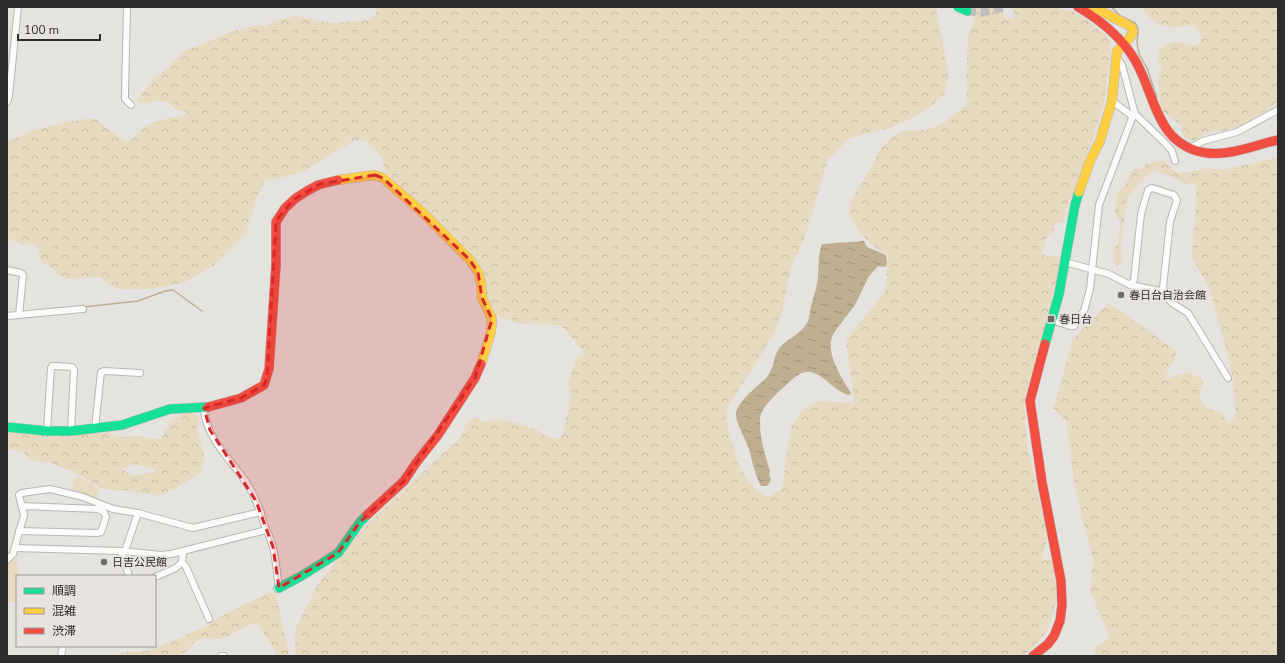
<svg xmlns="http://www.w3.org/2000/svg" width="1285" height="663" font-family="'Nunito Sans','Noto Sans JP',sans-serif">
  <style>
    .forest { fill: url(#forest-crowns); fill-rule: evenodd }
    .park { fill: #e8dac1 }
    .water { fill: url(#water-ripples) }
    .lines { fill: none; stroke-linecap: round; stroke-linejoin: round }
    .stream { stroke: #bfae90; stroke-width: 1.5 }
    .secondary-tunnel { stroke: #c0bebc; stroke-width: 9; stroke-dasharray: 9 4.5; stroke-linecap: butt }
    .street-casing { stroke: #b8b7b5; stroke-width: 8 }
    .fast-casing { stroke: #b8b7b5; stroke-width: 10 }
    .slow-casing { stroke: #b8b7b5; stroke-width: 10 }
    .jam-casing { stroke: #b8b7b5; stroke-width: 10 }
    .street { stroke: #fbfbfa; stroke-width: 6 }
    .fast { stroke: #16e098; stroke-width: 9 }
    .slow { stroke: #ffcf43; stroke-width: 9 }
    .jam { stroke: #f24e42; stroke-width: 9 }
    .marked { fill: #d62828; fill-opacity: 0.2; stroke: #d62828; stroke-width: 3; stroke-dasharray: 8 5; stroke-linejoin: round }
    .poi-dot { fill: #6d6c6a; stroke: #e7e3de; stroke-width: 1.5 }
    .labels { text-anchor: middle; stroke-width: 4; stroke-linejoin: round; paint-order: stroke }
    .poi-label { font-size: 11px; fill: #2d2c2a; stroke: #e7e3de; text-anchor: start }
  </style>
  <defs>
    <pattern id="forest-crowns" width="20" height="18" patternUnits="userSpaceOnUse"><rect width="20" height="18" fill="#e8dac1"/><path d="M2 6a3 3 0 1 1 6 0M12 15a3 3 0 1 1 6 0" fill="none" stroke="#c7bba6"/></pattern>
    <pattern id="water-ripples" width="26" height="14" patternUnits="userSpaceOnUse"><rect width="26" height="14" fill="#bfae90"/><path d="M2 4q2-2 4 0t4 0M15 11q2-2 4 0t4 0" fill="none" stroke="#9c8e76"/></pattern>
  </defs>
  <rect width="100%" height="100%" fill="#e5e3e0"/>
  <g class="forest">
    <path d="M376,7H936L949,75L945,93L933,105L916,116L890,128L857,136L847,140L828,160L804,240L791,268L782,313L774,334L726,410C726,420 728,428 731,438C737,462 744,485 768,497L782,489L788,444L792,424L803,410L816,401L854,403L846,340L885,292L888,255C867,245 860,233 849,213L851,200L871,168L880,149L893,136L903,131L926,130L942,124L963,108L967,100L966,82L968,36L974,20L972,13L967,7H999L1007,19H1013L1015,16L1011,7L1059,8L1063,10H1070L1089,21L1107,36L1110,41L1111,52L1104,103L1090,148L1062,222L1055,224L1052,233L1048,234L1042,254L1048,257L1053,256H1058L1061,262L1025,409L1027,443L1048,536L1042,558L1043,560L1050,559L1054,563L1057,600L1048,629L1037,644L1023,656H296L295,639L296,627L318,584L366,525L460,438C464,428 466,420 477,417L480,421C488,422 489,420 496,419C502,418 526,426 533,428C543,432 553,446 563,435L571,395L568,384L569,379L576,358L583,353V351L564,329L559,325L520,324L494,315L485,298L484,283L386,172L381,157L366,141L355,140L303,172L264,182L256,200L246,233L213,266L185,282L153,289H117L99,277L67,279L56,273L51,267L43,263L38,255L39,248L35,244L22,245L7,238V142L29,132L56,124L85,119H95L119,137L129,141C135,138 137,132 143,128C155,120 171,117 185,116L186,114L185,111L173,109L172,105C158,96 152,104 138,103L137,100L153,79L166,70L183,52L236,30L257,25L266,26L273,21L296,16L332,23L369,20L376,15Z"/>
    <path d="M1142,7H1278V101C1258,119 1234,133 1206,132C1200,139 1193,143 1184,138L1181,126L1173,118L1165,114L1160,107L1158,75L1162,71L1157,59L1158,51C1171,38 1179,42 1194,46L1200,43L1201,35L1193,25C1176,28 1166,30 1152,19C1147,15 1144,12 1142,7Z"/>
    <path d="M1278,157V656H1095L1094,648L1110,637L1090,591L1093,559L1075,490L1066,420L1053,409L1073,339L1109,303L1177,351C1175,362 1168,367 1166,377L1167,379L1188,372C1193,374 1195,377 1200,377L1203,382C1203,385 1201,389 1200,392C1198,405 1210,410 1221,412L1227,422H1231L1234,417L1235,411L1233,380L1227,353L1210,291L1192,256L1197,189L1195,184L1182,183L1173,177L1153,170L1138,184L1127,199L1121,244L1122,264L1118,266L1114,262V248L1118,243L1120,222L1119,219L1114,213L1117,204L1116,198L1119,191L1127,183L1131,172L1135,169H1141C1145,164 1158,160 1164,160L1174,171L1178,173L1196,171L1206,168L1223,170Z"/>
    <path d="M183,413C192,413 198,412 200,423L197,427L204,453L203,470L188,481L180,484L177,489L168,491L166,494L157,496L151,493L146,494L124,490L120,491L100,488L76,473L66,469L48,462L32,461L25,454L21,451L7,449V428L101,433L106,432L122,437L138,436L155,439L162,438L165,431L168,428L170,422ZM134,464C141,465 147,468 153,468L155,471L153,473C141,471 135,481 124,470L125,467Z"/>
    <path d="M270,592L275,594L280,610L281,620L288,646L289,656H277C273,644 263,636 259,624L254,623L222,639L205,638L199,639L192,644L189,650L176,656H112L126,652L148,651L207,626C213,620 221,618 227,613Z"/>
  </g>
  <g class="park">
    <polygon points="76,475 100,490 96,500 71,491"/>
    <polygon points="14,559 15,559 21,576 17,576 17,601 7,604 7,564"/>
  </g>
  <path class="water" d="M864,241L867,247L886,255L887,264L885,267L878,266C875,270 870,274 868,278C864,285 861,293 857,301C851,312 841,322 834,333C823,350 842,378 851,393L849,395C835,392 826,376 811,372C802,370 793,378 787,384C779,391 765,404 761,414C760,416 760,420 760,423C760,440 765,454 770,471L769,474L771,480L767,486H761C755,475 752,461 749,449C746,440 736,423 736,415C736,402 758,386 766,378C774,370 773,359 778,350C786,338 800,337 808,321C810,316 810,311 811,306C814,295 818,285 818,273C819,263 818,254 822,244Z"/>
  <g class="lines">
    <g class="stream">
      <polyline points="1112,7 1119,15 1135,23 1138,28 1138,33 1137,42 1139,54 1147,68 1157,98"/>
      <polyline points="84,307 138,301 165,291 173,290 202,311"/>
    </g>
    <polyline class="secondary-tunnel" points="967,11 982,12 1005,7"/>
    <defs>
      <g id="street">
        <polyline points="127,7 125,94 125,99 131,105"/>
        <polyline points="1116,57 1122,65 1135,114 1165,143 1172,151 1175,161"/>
        <polyline points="7,102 9,96 18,7"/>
        <polyline points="1190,148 1203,141 1237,132 1278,110"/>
        <polyline points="1065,262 1109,274 1130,285 1160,291 1172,303 1188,313 1228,378"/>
        <polyline points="7,270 21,273 23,275 19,315"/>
        <polyline points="1130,285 1134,280 1141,214 1148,190 1152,188 1174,195 1177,200 1170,222 1163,288 1160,291"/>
        <polyline points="7,316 83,309"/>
        <polyline points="1052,320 1070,326 1074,326 1084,311 1090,289 1099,205 1132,118 1131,115 1112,101"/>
        <polyline points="95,428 101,372 104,371 140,373"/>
        <polyline points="47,431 51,368 52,366 55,366 72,367 74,370 71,431"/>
        <polyline points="138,513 193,528 261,512"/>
        <path d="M266,530C276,546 276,569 279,588L277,589"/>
        <polyline points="19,531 97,533 101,532 106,517 104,512 98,509 22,506"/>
        <polyline points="15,548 121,551 129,576"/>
        <path d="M121,551L161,555L171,554L266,530C261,513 256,497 246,482C231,460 205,437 204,408"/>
        <polyline points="183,551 182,562 186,567 209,619"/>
        <polyline points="7,560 13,554 24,515 19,495 22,493 50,489 83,497 113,509 138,513 125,551"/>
        <polyline points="155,577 176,568 182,562"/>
        <polyline points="61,656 63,646"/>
        <polyline points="221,656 224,656"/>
      </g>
      <g id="fast">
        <polyline points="958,7 967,11"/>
        <polyline points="1045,344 1059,294 1075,205 1079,192"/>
        <polyline points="7,427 47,431 71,431 122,425 170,409 208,407"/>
        <polyline points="279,588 303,575 338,553 360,522 367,515"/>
      </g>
      <g id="slow">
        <polyline points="338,180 375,175 383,178 422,212 469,259 478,272 481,283 482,298 492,319 491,332 481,364"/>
        <polyline points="1079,192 1091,159 1100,141 1112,101 1117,51 1129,39 1133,32 1132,28 1128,25 1093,7"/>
      </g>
      <g id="jam">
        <path d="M1078,7C1100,20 1122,38 1135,60C1156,96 1156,146 1207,153C1230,156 1255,145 1278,140"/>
        <polyline points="208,407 241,398 264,385 269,369 276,265 276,222 285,208 296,198 307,191 318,185 338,180"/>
        <polyline points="367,515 404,481 416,463 438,435 475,378 481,364"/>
        <polyline points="1033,656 1048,644 1054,636 1060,621 1062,605 1061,581 1042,482 1030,401 1045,344"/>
      </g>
    </defs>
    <use href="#street" class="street-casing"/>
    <use href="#fast" class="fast-casing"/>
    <use href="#slow" class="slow-casing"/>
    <use href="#jam" class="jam-casing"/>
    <use href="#street" class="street"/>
    <use href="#fast" class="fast"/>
    <use href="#slow" class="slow"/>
    <use href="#jam" class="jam"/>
  </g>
  <path class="marked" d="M375,175L383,178L469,259L478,272L482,298L492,319L475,378L404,481L360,522L338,553L279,588L273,547L256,501L210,430L204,408L241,398L264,385L267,378L276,222L279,217L293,200L320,184Z"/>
  <g class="poi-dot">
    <circle cx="1121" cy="295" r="4"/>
    <rect x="1047" y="315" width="8" height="8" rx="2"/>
    <circle cx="104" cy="562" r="4"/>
  </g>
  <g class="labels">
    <g class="poi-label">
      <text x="1129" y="299">春日台自治会館</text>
      <text x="1059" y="323">春日台</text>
      <text x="112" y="566">日吉公民館</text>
    </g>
  </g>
  <rect width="1285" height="663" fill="none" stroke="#2d2c2a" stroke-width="16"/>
  <rect x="16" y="575" width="140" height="72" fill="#e7e3de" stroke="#9d9a96"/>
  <rect x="24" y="588" width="20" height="6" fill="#16e098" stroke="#9d9a96"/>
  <text x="52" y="595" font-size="12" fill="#2d2c2a">順調</text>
  <rect x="24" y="608" width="20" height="6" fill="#ffcf43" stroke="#9d9a96"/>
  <text x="52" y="615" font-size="12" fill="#2d2c2a">混雑</text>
  <rect x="24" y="628" width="20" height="6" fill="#f24e42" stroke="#9d9a96"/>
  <text x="52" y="635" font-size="12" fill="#2d2c2a">渋滞</text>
  <path d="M18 34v6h82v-6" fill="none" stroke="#2d2c2a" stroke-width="2"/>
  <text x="24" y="34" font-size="12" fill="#2d2c2a" stroke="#e7e3de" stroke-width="3" paint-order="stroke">100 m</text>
</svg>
